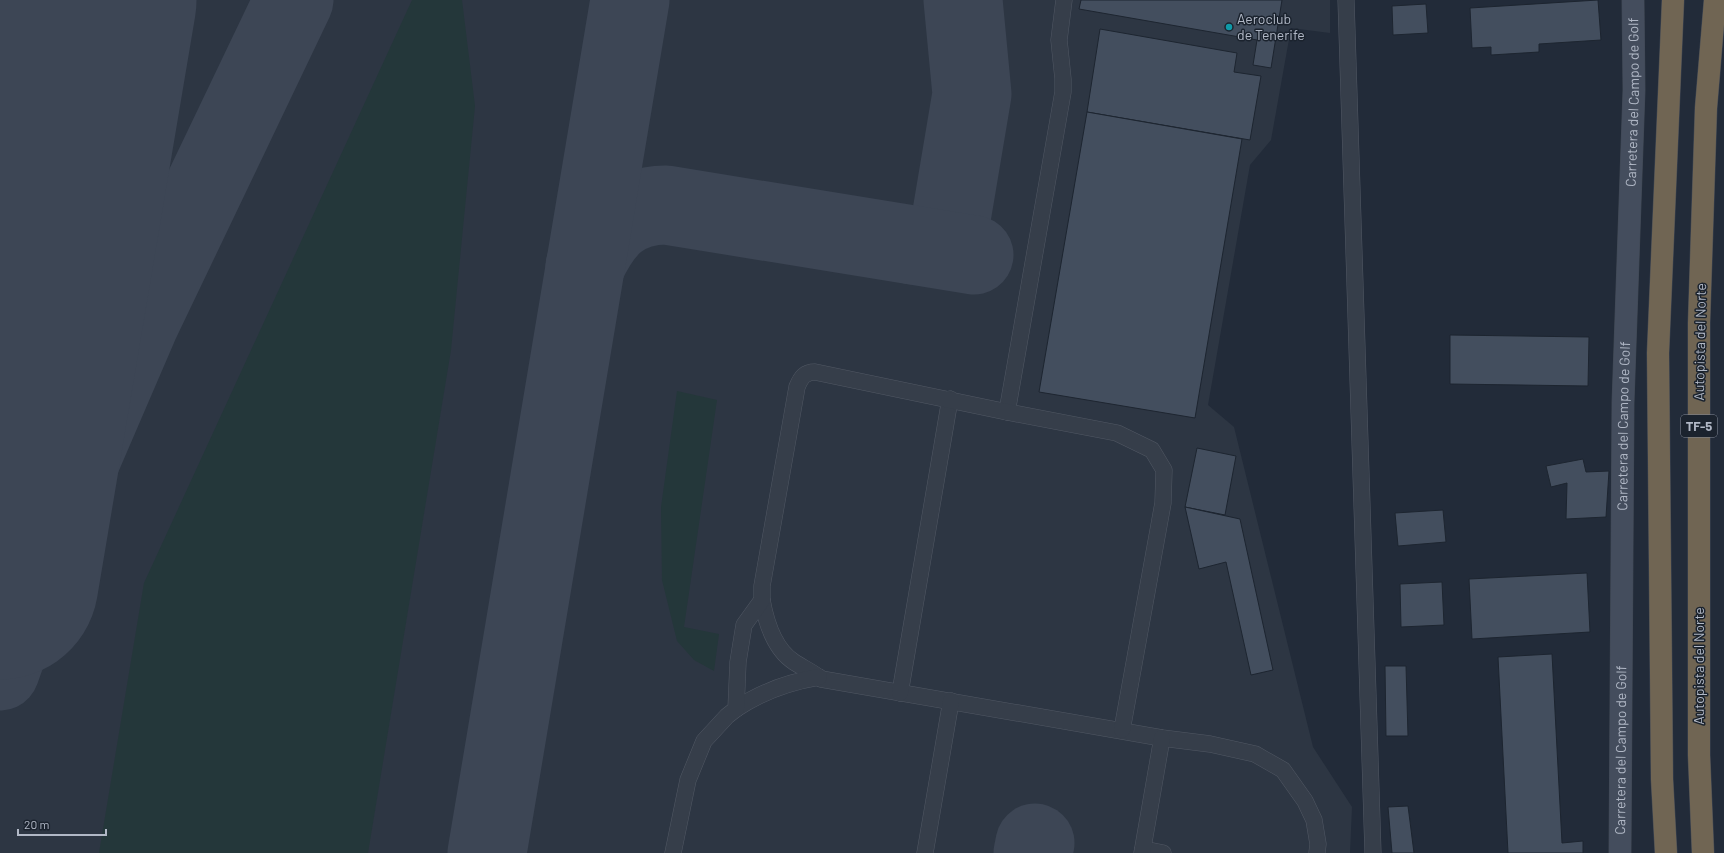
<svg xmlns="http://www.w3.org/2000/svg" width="1724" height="853" font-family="Barlow,sans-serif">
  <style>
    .airport { fill: #2d3643 }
    .green { fill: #24373a }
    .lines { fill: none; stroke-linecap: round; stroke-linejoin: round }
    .taxiway { stroke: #3d4655; stroke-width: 79 }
    .runway { stroke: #3d4655; stroke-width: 197 }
    .building { fill: #434e5e; stroke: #1d2530 }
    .lane-casing { stroke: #515864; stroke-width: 17 }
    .secondary-casing { stroke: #3f4753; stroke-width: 23 }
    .highway-casing { stroke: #414854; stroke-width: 23 }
    .lane { stroke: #363e4a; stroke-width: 16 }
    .secondary { stroke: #444d5d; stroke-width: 22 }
    .highway { stroke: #706553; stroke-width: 22 }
    .culture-dot { fill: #0f9aa8; stroke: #1b232e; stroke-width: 1.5 }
    .labels { text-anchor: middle; stroke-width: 3; stroke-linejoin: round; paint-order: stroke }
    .shield { fill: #1b232e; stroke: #848b98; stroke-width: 1 }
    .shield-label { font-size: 13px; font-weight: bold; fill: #b1b8c6 }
    .poi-label { font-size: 14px; fill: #b1b8c6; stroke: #1b232e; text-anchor: start }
    .street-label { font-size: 14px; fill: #b1b8c6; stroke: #1b232e }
  </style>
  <rect width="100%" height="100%" fill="#222b39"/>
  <polygon class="airport" points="0,0 1330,0 1330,33 1291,28 1271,140 1250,165 1208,405 1234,427 1313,747 1352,807 1350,853 0,853"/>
  <g class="green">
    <polygon points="412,0 462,0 475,106 451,350 368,853 99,853 144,583"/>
    <polygon points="677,391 717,400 684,627 719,634 714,671 694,660 677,641 662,580 661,507"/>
  </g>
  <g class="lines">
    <g class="taxiway">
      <polyline points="912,245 928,244 947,231 951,219 972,94 963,0"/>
      <path d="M585,266C603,228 622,206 666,205L974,255"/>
      <polyline points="0,671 30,587 83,454 139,324 294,0"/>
      <polyline points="487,853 630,0"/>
      <polyline points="1033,853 1035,843"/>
    </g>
    <polyline class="runway" points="0,581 98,0"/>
  </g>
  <g class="building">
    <polygon points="1081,0 1282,0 1271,68 1253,65 1257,40 1079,9"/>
    <polygon points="1598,0 1601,40 1539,44 1539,52 1491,55 1491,47 1472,48 1470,8"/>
    <polygon points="1426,4 1428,33 1393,35 1392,6"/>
    <polygon points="1100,29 1237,53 1234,72 1261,76 1250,140 1087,112"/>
    <polygon points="1087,112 1242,139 1195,418 1039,392"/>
    <polygon points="1450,335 1589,337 1588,386 1450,384"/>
    <polygon points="1197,448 1236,456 1225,515 1185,507"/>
    <polygon points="1583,459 1586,472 1609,471 1606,517 1566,519 1567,483 1551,487 1546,466"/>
    <polygon points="1185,507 1240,519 1273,670 1251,675 1226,562 1199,569"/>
    <polygon points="1443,510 1446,542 1398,546 1395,513"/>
    <polygon points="1587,573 1590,632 1472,639 1469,579"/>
    <polygon points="1442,582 1444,625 1401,627 1400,584"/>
    <polygon points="1552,654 1562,843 1583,841 1583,853 1508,853 1498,657"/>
    <polygon points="1385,666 1406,666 1408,736 1386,736"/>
    <polygon points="1408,806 1414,853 1392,853 1388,807"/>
  </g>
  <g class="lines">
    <defs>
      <g id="lane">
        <polyline points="1346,0 1373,853"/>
        <polyline points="1007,412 1063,92 1063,79 1059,40 1064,0"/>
        <path d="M762,600C766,622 774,649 794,662C803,668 813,672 821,679L1162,738L1210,744L1255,754L1283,770L1305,801L1314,820L1318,844L1317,853"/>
        <polyline points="900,693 950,399"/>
        <path d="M736,709C761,692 789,682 819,677"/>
        <polyline points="1143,849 1163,853"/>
        <path d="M673,853L688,780L704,741L727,716L736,709L738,662L744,625L762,600V586L797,387C801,377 805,372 815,372L1007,412L1117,433L1152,450L1164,470L1163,503L1122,730"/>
        <polyline points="925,853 951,701"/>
        <polyline points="1142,853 1162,738"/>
      </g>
      <g id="secondary">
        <path id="s1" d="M1620,853L1623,403L1634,90L1633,0"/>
      </g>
      <g id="highway">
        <polyline points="1666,853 1662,779 1658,353 1673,0"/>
        <polyline points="1703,853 1699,755 1699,323 1706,108 1715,0"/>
      </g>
    </defs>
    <use href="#lane" class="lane-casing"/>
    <use href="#secondary" class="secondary-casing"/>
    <use href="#highway" class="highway-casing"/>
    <use href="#lane" class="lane"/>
    <use href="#secondary" class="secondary"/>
    <use href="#highway" class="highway"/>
  </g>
  <circle class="culture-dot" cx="1229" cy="27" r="4"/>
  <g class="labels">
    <rect class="shield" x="1681" y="415" width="36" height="22" rx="3"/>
    <g class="shield-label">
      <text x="1699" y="431">TF-5</text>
    </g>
    <g class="poi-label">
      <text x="1237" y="24">Aeroclub<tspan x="1237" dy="16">de Tenerife</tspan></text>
    </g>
    <g class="street-label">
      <text dy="5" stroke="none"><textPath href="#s1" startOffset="751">Carretera del Campo de Golf</textPath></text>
      <text transform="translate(1700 342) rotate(-89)" y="5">Autopista del Norte</text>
      <text dy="5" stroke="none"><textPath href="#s1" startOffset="427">Carretera del Campo de Golf</textPath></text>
      <text transform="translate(1699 666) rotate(-90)" y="5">Autopista del Norte</text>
      <text dy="5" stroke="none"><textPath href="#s1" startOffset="103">Carretera del Campo de Golf</textPath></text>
    </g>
  </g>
  <path d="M18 829v6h88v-6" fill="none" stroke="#b1b8c6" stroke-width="2"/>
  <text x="24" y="829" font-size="12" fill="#b1b8c6" stroke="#1b232e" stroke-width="3" paint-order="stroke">20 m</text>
</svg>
